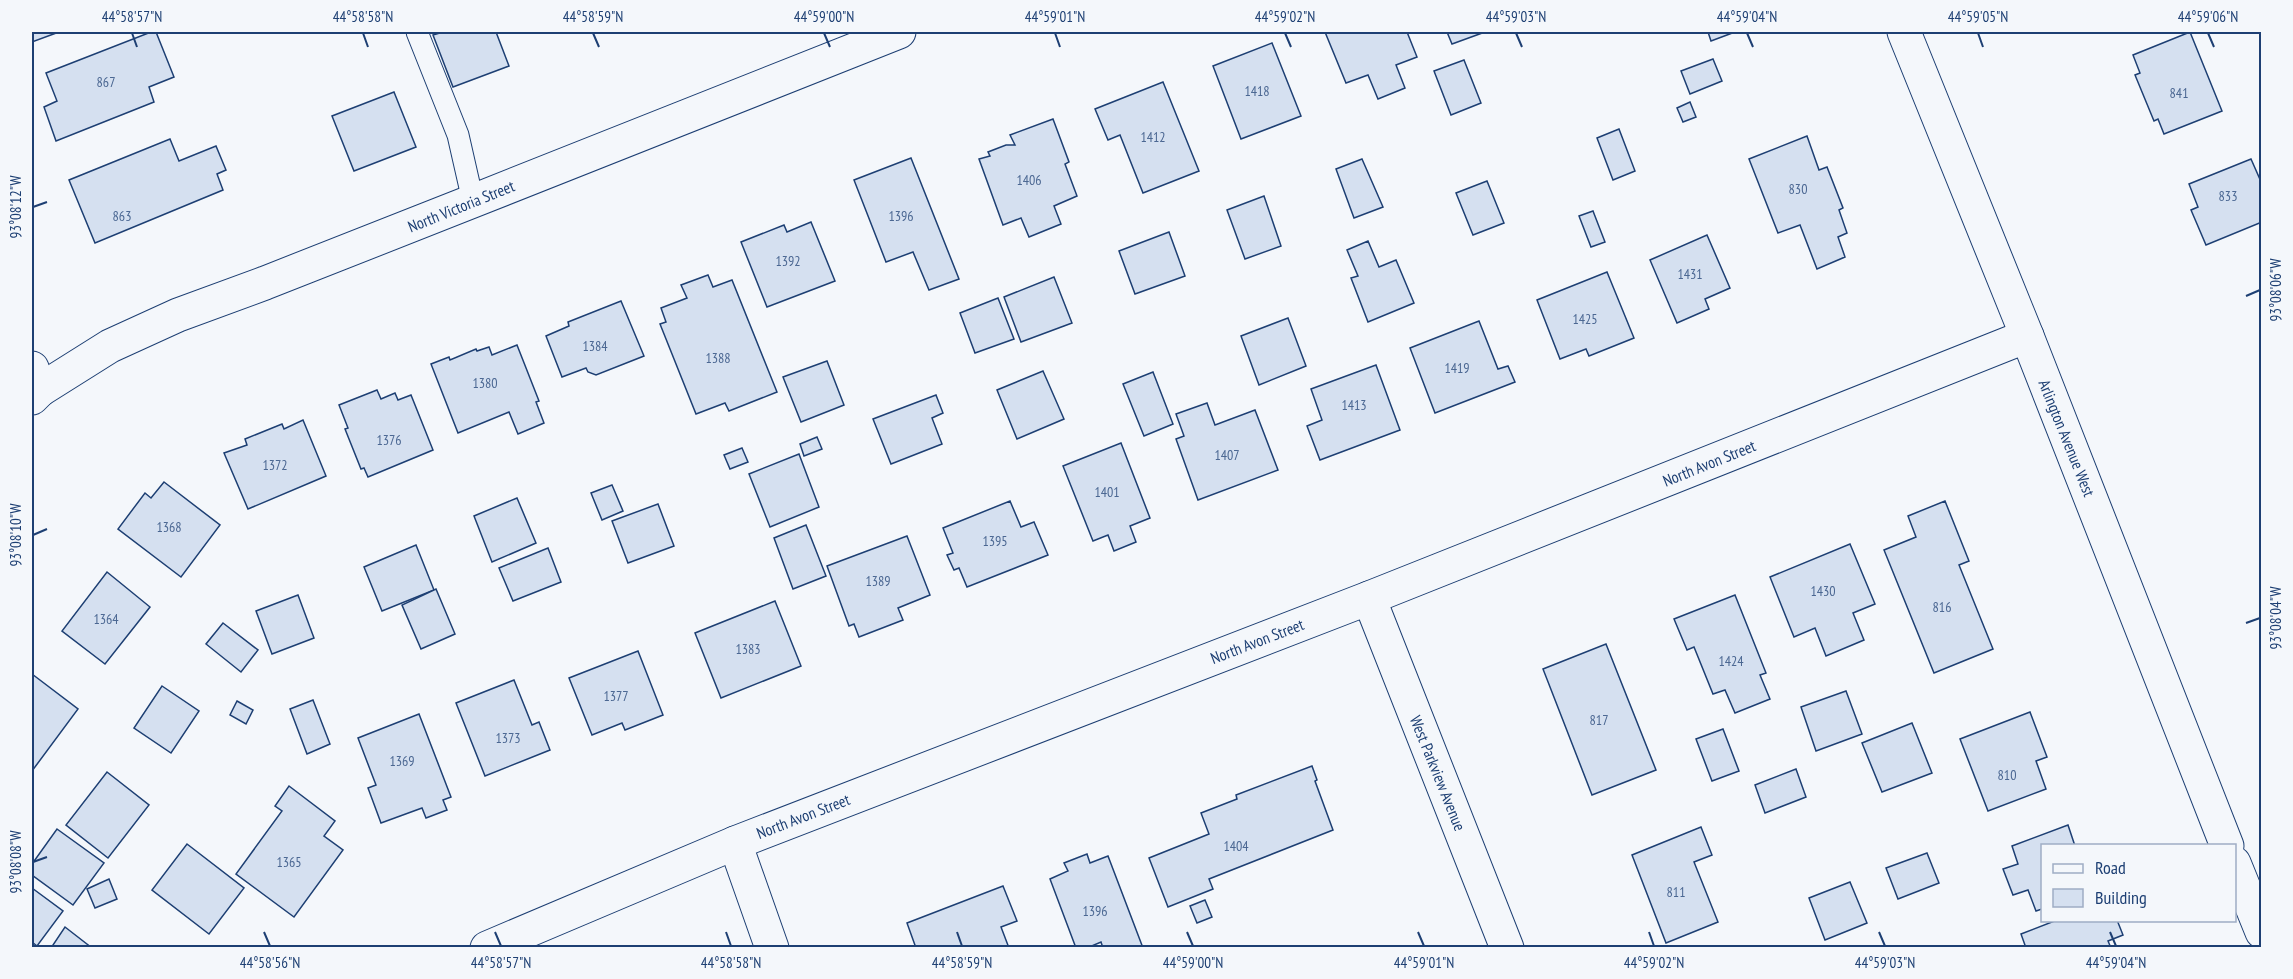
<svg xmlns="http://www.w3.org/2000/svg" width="2293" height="979" font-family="'PT Sans Narrow',sans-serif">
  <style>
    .building { fill: #d5e0f0; stroke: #1d3f73; stroke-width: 1.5 }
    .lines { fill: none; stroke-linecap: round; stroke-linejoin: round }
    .service-casing { stroke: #1d3f73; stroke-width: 23 }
    .minor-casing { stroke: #1d3f73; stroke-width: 35 }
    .tertiary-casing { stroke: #1d3f73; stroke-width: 35 }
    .service { stroke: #f4f7fb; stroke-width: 21 }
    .minor { stroke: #f4f7fb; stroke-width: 33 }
    .tertiary { stroke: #f4f7fb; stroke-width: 33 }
    .ticks { fill: none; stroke: #1d3f73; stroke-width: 2 }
    .labels { text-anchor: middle; stroke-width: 4.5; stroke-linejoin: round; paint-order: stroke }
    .number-label { font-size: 14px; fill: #4b6792 }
    .street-label { font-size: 16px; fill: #1d3f73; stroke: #f4f7fb }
    .neatline { fill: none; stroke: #1d3f73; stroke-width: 2 }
    .ticks-label { font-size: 15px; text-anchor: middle; fill: #1d3f73 }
  </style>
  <rect width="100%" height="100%" fill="#f4f7fb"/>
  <g class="building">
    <polygon points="32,32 59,32 32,42"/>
    <polygon points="151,32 156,32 174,77 149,87 154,102 56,141 44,107 57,101 46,73"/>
    <polygon points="443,32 496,32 509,66 453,87 433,35"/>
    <polygon points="1325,32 1407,32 1417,57 1396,65 1405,88 1378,99 1368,75 1346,83"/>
    <polygon points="1447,32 1485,32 1452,44"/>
    <polygon points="1708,32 1735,32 1711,41"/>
    <polygon points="2190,32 2222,111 2164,134 2158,119 2154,121 2135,75 2140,73 2133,55"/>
    <polygon points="1272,43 1301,116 1241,139 1213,66"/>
    <polygon points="1713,59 1722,81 1690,94 1681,71"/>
    <polygon points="1464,60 1481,103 1451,115 1434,71"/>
    <polygon points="1163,82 1199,171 1143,193 1120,135 1108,140 1095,109"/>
    <polygon points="394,92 416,147 354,171 332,116"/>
    <polygon points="1690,102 1696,117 1683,122 1677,108"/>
    <polygon points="1053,119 1069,162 1065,164 1077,196 1054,206 1061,224 1029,237 1021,218 1003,225 979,159 990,156 988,152 1006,145 1015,145 1010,135"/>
    <polygon points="1619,129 1635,171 1613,180 1597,138"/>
    <polygon points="1807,136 1819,170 1827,167 1843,208 1839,210 1847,233 1838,237 1845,257 1817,269 1800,225 1778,233 1749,159"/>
    <polygon points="170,139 179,161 216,146 226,170 217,174 223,190 95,243 69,180"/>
    <polygon points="911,158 959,279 929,290 913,252 886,262 854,180"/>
    <polygon points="1362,159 1383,207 1354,218 1336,169"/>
    <polygon points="2251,159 2262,184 2262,222 2206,245 2191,210 2198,207 2189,184"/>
    <polygon points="1487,181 1504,223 1473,235 1456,193"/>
    <polygon points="1264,196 1281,246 1245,259 1227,210"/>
    <polygon points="1593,211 1605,242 1591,247 1579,216"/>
    <polygon points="811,222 835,281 767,307 741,242 784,225 787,232"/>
    <polygon points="1169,232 1185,276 1135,294 1119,251"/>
    <polygon points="1707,235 1730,288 1705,299 1709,309 1677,323 1650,260"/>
    <polygon points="1368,241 1379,267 1396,260 1414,303 1368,322 1351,278 1358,276 1347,250"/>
    <polygon points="1607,272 1634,338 1589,356 1586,349 1560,359 1537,300"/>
    <polygon points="708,275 713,287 732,280 777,392 729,411 725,403 696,414 660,324 666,322 661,308 687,298 681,285"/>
    <polygon points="1054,277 1072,323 1021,342 1004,297"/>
    <polygon points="998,298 1014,339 975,353 960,313"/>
    <polygon points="621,301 644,356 596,375 588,372 586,368 562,377 546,336 569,326 568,322"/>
    <polygon points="1288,318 1306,366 1259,385 1241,336"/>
    <polygon points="1479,321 1498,369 1508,366 1515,382 1435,413 1410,348"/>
    <polygon points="517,345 539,401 536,402 544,423 518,434 509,412 458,433 431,364 449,357 450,360 476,349 477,351 489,347 492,355"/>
    <polygon points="827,361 844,405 801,422 783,377"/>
    <polygon points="1376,365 1400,430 1320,460 1307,426 1322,420 1311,389"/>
    <polygon points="1043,371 1064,419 1017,439 997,390"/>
    <polygon points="1153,372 1173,424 1144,436 1123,384"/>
    <polygon points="377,390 381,399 395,393 398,400 411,395 433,450 368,477 364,468 361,469 345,429 348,428 339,405"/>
    <polygon points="936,395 943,413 932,418 942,444 891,464 873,419"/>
    <polygon points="1207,403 1215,425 1255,410 1278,470 1198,500 1176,439 1184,436 1176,414"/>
    <polygon points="303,420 326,476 248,509 224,453 247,445 245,439 282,424 284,429"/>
    <polygon points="817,437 822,449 804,456 800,444"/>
    <polygon points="1121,443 1150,518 1130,526 1136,542 1114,551 1108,535 1093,541 1063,466"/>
    <polygon points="742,448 748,462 730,469 724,455"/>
    <polygon points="799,454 819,507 770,527 749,474"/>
    <polygon points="164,482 220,525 181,577 118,529 145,493 151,498"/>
    <polygon points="612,485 623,511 602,520 591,493"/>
    <polygon points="517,498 536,543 492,562 474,516"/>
    <polygon points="1010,501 1021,527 1034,522 1048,555 967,587 959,568 954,570 947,555 953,553 943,528"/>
    <polygon points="1945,501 1969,561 1959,565 1993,649 1934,673 1884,550 1916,537 1908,516"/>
    <polygon points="658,504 674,546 628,563 612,521"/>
    <polygon points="806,525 826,576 793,589 774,538"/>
    <polygon points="907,536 930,595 898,608 903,620 859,637 854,624 849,626 827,566"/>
    <polygon points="1850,544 1875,604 1853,613 1864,640 1826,656 1815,628 1794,637 1770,577"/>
    <polygon points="416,545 434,590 382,611 364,567"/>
    <polygon points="548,548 561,582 513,601 499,568"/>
    <polygon points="107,572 150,607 105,664 62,631"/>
    <polygon points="436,589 455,634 421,649 402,605"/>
    <polygon points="298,595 314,638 272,654 256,611"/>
    <polygon points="1735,595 1766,673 1760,675 1770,699 1735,713 1725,690 1713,694 1694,647 1687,650 1674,619"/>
    <polygon points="775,601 801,666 721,698 695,633"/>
    <polygon points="223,623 258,650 241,672 206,644"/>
    <polygon points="1606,644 1656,770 1592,795 1543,669"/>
    <polygon points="638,651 663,715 625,730 622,723 592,735 569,678"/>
    <polygon points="32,674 78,709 32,771"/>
    <polygon points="514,680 532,725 539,722 550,750 485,776 456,703"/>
    <polygon points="162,686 199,711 171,753 134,728"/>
    <polygon points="1846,691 1862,734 1816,751 1801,707"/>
    <polygon points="313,700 330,744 307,754 290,709"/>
    <polygon points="237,701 253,710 246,724 230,715"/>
    <polygon points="2030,712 2047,757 2036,761 2046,789 1988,811 1960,739"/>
    <polygon points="419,714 451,797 443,800 447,810 426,818 422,808 381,823 368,788 376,785 358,738"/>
    <polygon points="1912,723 1932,773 1882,792 1862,743"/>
    <polygon points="1723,729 1739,771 1712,781 1696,739"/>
    <polygon points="1312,766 1317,780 1315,781 1333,830 1209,879 1213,889 1168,907 1149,858 1209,834 1201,813 1237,799 1236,795"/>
    <polygon points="1796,769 1806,797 1765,813 1755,785"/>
    <polygon points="107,772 149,805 108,858 66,825"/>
    <polygon points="289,786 335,821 324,836 343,850 294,917 236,874 282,811 275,806"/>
    <polygon points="2068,825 2075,846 2042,846 2042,909 2036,911 2028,890 2013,895 2003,869 2018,864 2012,846"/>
    <polygon points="1701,827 1712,855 1694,862 1718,922 1666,943 1632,855"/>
    <polygon points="57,829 104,863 73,905 32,875 32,864"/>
    <polygon points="187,844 244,888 209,934 152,890"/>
    <polygon points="1927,853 1939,883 1898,899 1886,868"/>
    <polygon points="1087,854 1090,863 1108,856 1143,948 1103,948 1101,942 1087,948 1076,948 1050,879 1068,871 1064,863"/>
    <polygon points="109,879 117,899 95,908 87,889"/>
    <polygon points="1850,882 1867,923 1825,940 1809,898"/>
    <polygon points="1003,886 1017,921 1001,927 1009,948 916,948 907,923"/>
    <polygon points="32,888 63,911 37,946 32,942"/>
    <polygon points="1205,900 1212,917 1197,923 1190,906"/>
    <polygon points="2057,920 2117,920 2123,935 2108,941 2111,948 2026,948 2021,934"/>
    <polygon points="65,927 92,948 51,948"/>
  </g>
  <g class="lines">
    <defs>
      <polyline id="service" points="417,32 458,135 473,201"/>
      <g id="minor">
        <polyline points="1904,32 2027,336 2227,846"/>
        <polyline points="32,368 40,390"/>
        <polyline points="1369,598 1507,948"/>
        <polyline points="735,843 772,948"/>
        <polyline points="2234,863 2262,932"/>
        <polyline points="487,948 735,843 1369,598 2027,336"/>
      </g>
      <polyline id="tertiary" points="32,398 40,390 110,346 178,315 265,283 473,201 899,32"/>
    </defs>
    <use href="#service" class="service-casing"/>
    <use href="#minor" class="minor-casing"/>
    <use href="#tertiary" class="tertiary-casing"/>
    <use href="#service" class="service"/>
    <use href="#minor" class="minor"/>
    <use href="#tertiary" class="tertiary"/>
  </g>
  <path class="ticks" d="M132,33L137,47M363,33L368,47M593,33L599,47M824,33L830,47M1055,33L1060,47M1285,33L1291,47M1516,33L1522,47M1747,33L1753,47M1978,33L1983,47M2208,33L2214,47M33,207L47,202M2246,296L2260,290M33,535L47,529M2246,623L2260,618M33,862L47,857M264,932L270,946M495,932L501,946M726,932L731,946M957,932L962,946M1187,932L1193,946M1418,932L1424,946M1649,932L1654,946M1879,932L1885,946M2110,932L2116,946"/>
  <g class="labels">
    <g class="number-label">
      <text x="106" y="87">867</text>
      <text x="1257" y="96">1418</text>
      <text x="2179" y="98">841</text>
      <text x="1153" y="142">1412</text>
      <text x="1029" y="185">1406</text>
      <text x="1798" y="194">830</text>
      <text x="2228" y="201">833</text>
      <text x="122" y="221">863</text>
      <text x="901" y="221">1396</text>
      <text x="788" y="266">1392</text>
      <text x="1690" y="279">1431</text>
      <text x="1585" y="324">1425</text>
      <text x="595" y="351">1384</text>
      <text x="718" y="363">1388</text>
      <text x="1457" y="373">1419</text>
      <text x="485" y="388">1380</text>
      <text x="1354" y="410">1413</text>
      <text x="389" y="445">1376</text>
      <text x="1227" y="460">1407</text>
      <text x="275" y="470">1372</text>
      <text x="1107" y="497">1401</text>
      <text x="169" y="532">1368</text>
      <text x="995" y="546">1395</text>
      <text x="878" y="586">1389</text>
      <text x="1823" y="596">1430</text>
      <text x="1942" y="612">816</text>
      <text x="106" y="624">1364</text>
      <text x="748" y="654">1383</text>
      <text x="1731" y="666">1424</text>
      <text x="616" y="701">1377</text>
      <text x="1599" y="725">817</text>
      <text x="508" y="743">1373</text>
      <text x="402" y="766">1369</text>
      <text x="2007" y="780">810</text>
      <text x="1236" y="851">1404</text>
      <text x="289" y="867">1365</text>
      <text x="1676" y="897">811</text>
      <text x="1095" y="916">1396</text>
    </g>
    <g class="street-label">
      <text transform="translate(461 206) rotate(-22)" y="6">North Victoria Street</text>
      <text transform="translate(2067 438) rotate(68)" y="6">Arlington Avenue West</text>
      <text transform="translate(1709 463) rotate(-22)" y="6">North Avon Street</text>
      <text transform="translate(1257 641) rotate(-21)" y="6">North Avon Street</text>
      <text transform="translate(1438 773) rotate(68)" y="6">West Parkview Avenue</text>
      <text transform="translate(803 816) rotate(-21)" y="6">North Avon Street</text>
    </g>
  </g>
  <rect width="2293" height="979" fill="none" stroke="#f4f7fb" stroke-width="66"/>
  <rect x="2041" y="844" width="195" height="78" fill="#f4f7fb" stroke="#9eadc5" stroke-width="1.5"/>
  <rect x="2053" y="864" width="30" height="9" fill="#f4f7fb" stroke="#9eadc5" stroke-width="1.5"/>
  <text x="2095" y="874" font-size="18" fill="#1d3f73">Road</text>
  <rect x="2053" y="889" width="30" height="18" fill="#d5e0f0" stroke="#9eadc5" stroke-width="1.5"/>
  <text x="2095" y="904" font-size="18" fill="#1d3f73">Building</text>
  <rect x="33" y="33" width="2227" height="913" class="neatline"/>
  <g class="ticks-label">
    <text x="132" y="22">44°58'57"N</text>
    <text x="363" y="22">44°58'58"N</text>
    <text x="593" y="22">44°58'59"N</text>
    <text x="824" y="22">44°59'00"N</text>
    <text x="1055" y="22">44°59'01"N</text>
    <text x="1285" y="22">44°59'02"N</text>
    <text x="1516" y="22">44°59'03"N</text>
    <text x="1747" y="22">44°59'04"N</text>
    <text x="1978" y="22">44°59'05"N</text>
    <text x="2208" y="22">44°59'06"N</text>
    <text transform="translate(16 207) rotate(-90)" y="5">93°08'12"W</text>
    <text transform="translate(2276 290) rotate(-90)" y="5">93°08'06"W</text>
    <text transform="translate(16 535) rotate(-90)" y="5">93°08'10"W</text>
    <text transform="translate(2276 618) rotate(-90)" y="5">93°08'04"W</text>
    <text transform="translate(16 862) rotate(-90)" y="5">93°08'08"W</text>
    <text x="270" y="968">44°58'56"N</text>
    <text x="501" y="968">44°58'57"N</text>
    <text x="731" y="968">44°58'58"N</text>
    <text x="962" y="968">44°58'59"N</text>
    <text x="1193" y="968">44°59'00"N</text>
    <text x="1424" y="968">44°59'01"N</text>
    <text x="1654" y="968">44°59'02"N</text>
    <text x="1885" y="968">44°59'03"N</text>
    <text x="2116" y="968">44°59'04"N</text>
  </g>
</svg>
